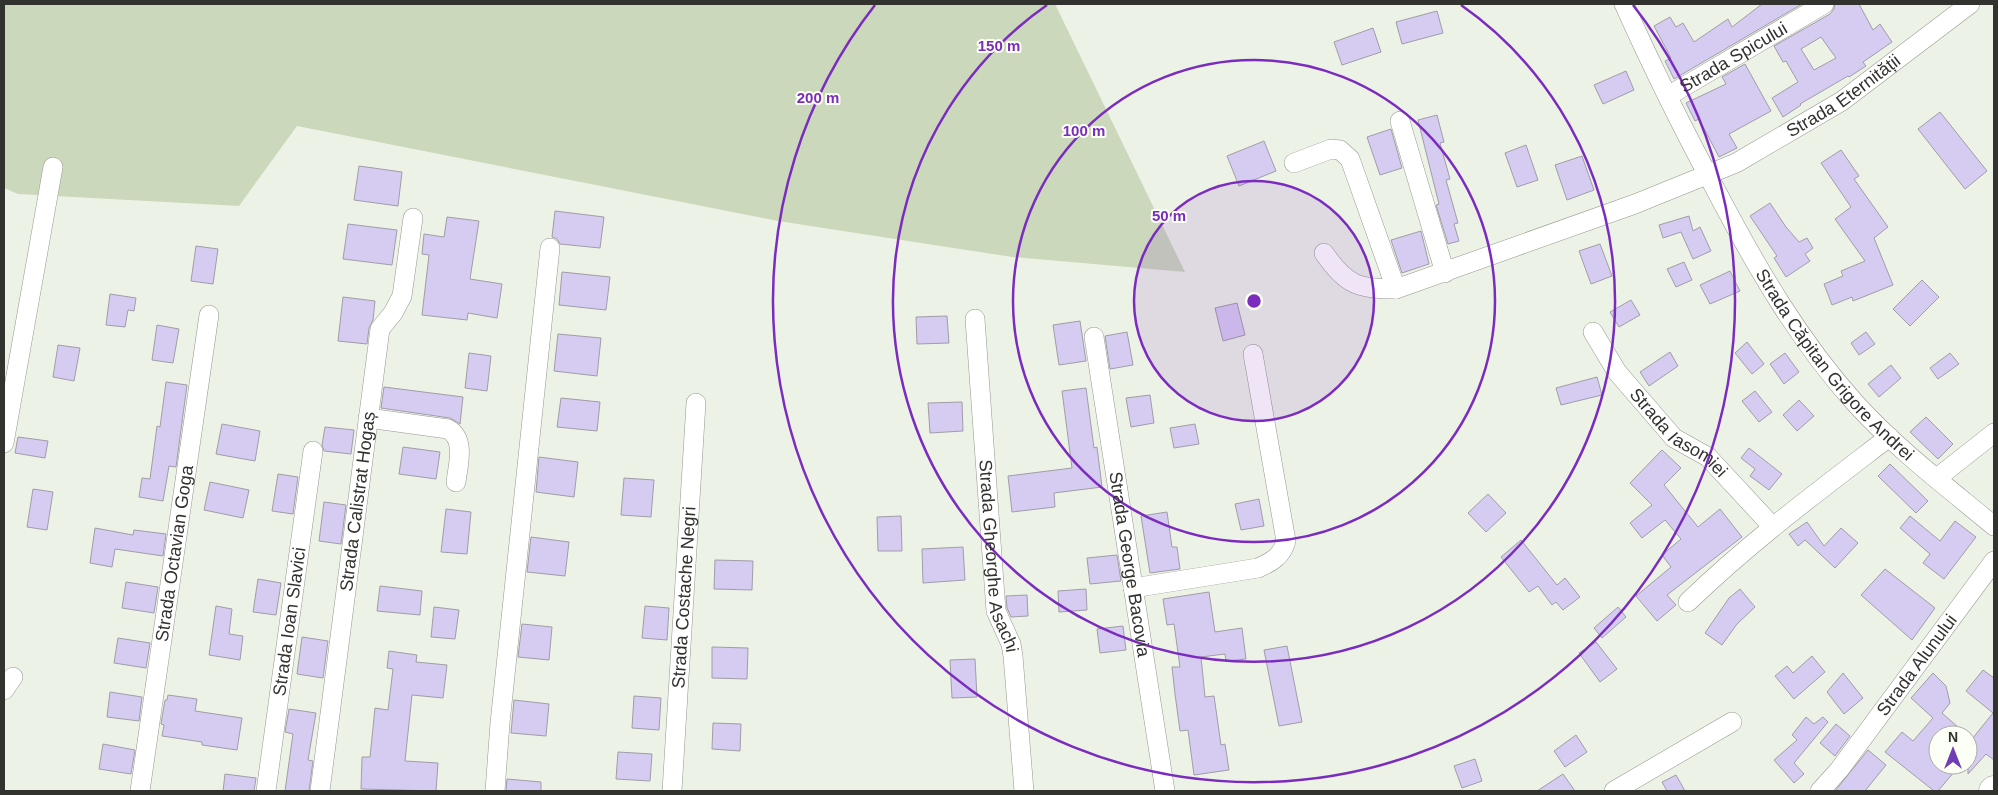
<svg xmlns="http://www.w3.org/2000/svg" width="1998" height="795" font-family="Helvetica,sans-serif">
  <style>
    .green { fill: #ccd8bc }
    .building { fill: #d6cbf0; stroke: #a09da8; fill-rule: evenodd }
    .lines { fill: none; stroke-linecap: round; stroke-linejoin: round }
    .minor-casing { stroke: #93988e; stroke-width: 20 }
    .primary-casing { stroke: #93988e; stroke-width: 29 }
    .minor { stroke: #fff; stroke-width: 19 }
    .primary { stroke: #fff; stroke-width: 28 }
    .ring { fill: none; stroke: #7b2cbf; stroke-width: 2.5 }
    .labels { text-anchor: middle; stroke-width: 4; stroke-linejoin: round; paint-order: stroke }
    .street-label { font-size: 18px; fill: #32332f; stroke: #fbfff6 }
    .centre { fill: #7b2cbf; stroke: #fbfff6; stroke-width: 2.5 }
    .ring-label { font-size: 15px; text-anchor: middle; font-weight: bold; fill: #7b2cbf; stroke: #fbfff6; stroke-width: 4; stroke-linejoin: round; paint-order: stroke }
  </style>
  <rect width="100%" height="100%" fill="#edf2e7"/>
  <polygon class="green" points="4,4 1055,4 1185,272 1012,257 778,221 297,126 239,206 18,194 4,188"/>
  <g class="building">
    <polygon points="1762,4 1802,4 1674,79 1665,61 1671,58 1654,26 1670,17 1676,27 1683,23 1694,42 1728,19 1732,27"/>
    <path d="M1835,4H1859L1873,30L1880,24L1892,42L1863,62L1866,66L1849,77L1848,76L1800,104L1801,105L1783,117L1772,98L1798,82L1786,61L1783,62L1774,46L1830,14L1834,9ZM1821,37L1836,58L1814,70L1801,49Z"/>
    <polygon points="1437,11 1443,33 1402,44 1396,22"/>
    <polygon points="1373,28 1381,52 1342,65 1334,42"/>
    <polygon points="1745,64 1771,111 1729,134 1737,148 1719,157 1699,119 1695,121 1686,103 1726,84 1722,77"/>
    <polygon points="1626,71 1634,90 1603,104 1594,85"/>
    <polygon points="1940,112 1987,171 1965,189 1918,129"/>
    <polygon points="1437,115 1444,142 1440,143 1450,179 1446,180 1458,223 1454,224 1459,241 1448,244 1436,205 1439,204 1418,120"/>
    <polygon points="1391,129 1402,168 1380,175 1367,137"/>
    <polygon points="1264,141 1276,171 1239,186 1227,156"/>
    <polygon points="1526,145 1538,180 1517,187 1505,153"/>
    <polygon points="1841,150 1859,176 1854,179 1888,227 1874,238 1893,285 1853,301 1852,297 1832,305 1824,284 1843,276 1841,271 1865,261 1835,219 1851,207 1821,163"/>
    <polygon points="1582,156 1594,190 1567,200 1555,165"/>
    <polygon points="359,166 402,172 398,206 354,200"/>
    <polygon points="1770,203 1786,227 1799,242 1807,238 1813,248 1805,254 1810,261 1786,277 1774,258 1777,256 1750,216"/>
    <polygon points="555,211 604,217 600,248 560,244 557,239 552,237"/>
    <polygon points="1689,216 1693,231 1700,227 1711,251 1693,259 1681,232 1663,238 1659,225"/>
    <polygon points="447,217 479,221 470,279 502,284 497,318 468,313 467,320 422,315 429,255 422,254 424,234 444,237"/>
    <polygon points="348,224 397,230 392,265 343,259"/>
    <polygon points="1421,231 1429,264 1402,273 1391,240"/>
    <polygon points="1600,244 1612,276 1591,284 1579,251"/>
    <polygon points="196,246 218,249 213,284 191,281"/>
    <polygon points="1684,262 1692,280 1676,287 1667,269"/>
    <polygon points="1730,271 1740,291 1710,304 1700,285"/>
    <polygon points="562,272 610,277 606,310 559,305"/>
    <polygon points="1922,280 1939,297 1910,326 1893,309"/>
    <polygon points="110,294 136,298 134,311 128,310 125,327 106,325"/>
    <polygon points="343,297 375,301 373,320 369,328 367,344 338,341"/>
    <polygon points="1631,300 1640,315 1619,327 1610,312"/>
    <polygon points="1237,303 1245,335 1223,341 1215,308"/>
    <polygon points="947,316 949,343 917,344 916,317"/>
    <polygon points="1080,321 1086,361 1059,365 1053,325"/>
    <polygon points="157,325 179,329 173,363 152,360"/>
    <polygon points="1127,332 1133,365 1110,369 1105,336"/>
    <polygon points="1866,332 1875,344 1859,355 1851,343"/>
    <polygon points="558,334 601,338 597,376 554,371"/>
    <polygon points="1747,342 1764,364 1752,374 1735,353"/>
    <polygon points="58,345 80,348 74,381 53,377"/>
    <polygon points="1670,352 1678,366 1649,386 1640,372"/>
    <polygon points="469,353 491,356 487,391 465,388"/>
    <polygon points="1785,353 1799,372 1784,384 1770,364"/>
    <polygon points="1950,353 1959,364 1938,379 1930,368"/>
    <polygon points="1891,365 1901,378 1879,397 1868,384"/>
    <polygon points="1597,377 1602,395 1561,405 1556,388"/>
    <polygon points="166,382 187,385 176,467 169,466 163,501 139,497 142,478 150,479 157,426 160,427"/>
    <polygon points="384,387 463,397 460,424 450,418 381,408"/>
    <polygon points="1086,388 1094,448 1097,447 1102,487 1054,493 1055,507 1012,512 1008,476 1072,468 1062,391"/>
    <polygon points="1755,391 1772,412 1759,422 1742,401"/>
    <polygon points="1150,395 1154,423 1131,427 1126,398"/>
    <polygon points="561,398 600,402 597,431 557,427"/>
    <polygon points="1799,400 1814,416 1797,431 1783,415"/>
    <polygon points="962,402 963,431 930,433 928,403"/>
    <polygon points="1926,417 1953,444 1938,459 1910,432"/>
    <polygon points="222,424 260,431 255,461 216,454"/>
    <polygon points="1195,424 1199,444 1174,448 1170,428"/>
    <polygon points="325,427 354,430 351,454 324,451 322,445"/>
    <polygon points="18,437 48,441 45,458 15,453"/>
    <polygon points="403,447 440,452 436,479 399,474"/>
    <polygon points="1749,448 1782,474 1769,490 1750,476 1755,469 1741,458"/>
    <polygon points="1662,450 1681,468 1664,485 1698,527 1720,509 1742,537 1667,595 1676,605 1657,621 1636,596 1671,567 1662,555 1681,539 1665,520 1642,538 1630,523 1652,505 1630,483"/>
    <polygon points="539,457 578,462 574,497 536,492"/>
    <polygon points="1890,464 1928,501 1916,513 1878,476"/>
    <polygon points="278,474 298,477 293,514 272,511"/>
    <polygon points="624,478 654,480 651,517 621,515"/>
    <polygon points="210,482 249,490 243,518 204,510"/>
    <polygon points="33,489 53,492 47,530 27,527"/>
    <polygon points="1488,494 1506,513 1486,532 1468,513"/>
    <polygon points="1259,499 1264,526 1241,530 1235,504"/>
    <polygon points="324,502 346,505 341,544 319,541"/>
    <polygon points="446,509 471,512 467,554 441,552"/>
    <polygon points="1167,512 1172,547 1177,547 1180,569 1150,573 1141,516"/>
    <polygon points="901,516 902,551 878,551 877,517"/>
    <polygon points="1910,516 1940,541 1955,521 1976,537 1944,579 1923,563 1930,554 1900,528"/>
    <polygon points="1807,522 1824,546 1841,528 1858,543 1835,568 1805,540 1798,546 1789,534"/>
    <polygon points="95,528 133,535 134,530 166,534 163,556 115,549 112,567 90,563"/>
    <polygon points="531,537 569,542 565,576 527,572"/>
    <polygon points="1521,540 1557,585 1565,578 1580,597 1563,610 1556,602 1552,605 1538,586 1529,592 1501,557"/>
    <polygon points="963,547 965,580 923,583 922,549"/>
    <polygon points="1117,555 1121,581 1090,584 1087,558"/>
    <polygon points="715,560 753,561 752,590 714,589"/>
    <polygon points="1885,569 1935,608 1912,640 1861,595"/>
    <polygon points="258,579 281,583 276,615 253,612"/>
    <polygon points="126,582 158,587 154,613 122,608"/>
    <polygon points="380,586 422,591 420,615 377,611"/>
    <polygon points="1086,589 1087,610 1059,612 1058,591"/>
    <polygon points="1740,589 1755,607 1737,624 1722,645 1705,633 1729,598"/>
    <polygon points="1209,592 1215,632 1242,628 1246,659 1226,661 1225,654 1201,657 1205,697 1214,696 1221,745 1225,744 1229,770 1194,775 1188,730 1180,731 1175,694 1172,667 1180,667 1174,624 1167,625 1163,599"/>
    <polygon points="1027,595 1028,616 1011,617 1007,608 1006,596"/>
    <polygon points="216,606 232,609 229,634 243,636 240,660 209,655"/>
    <polygon points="645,606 669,608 667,640 642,638"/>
    <polygon points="434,607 459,610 455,639 431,637"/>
    <polygon points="1618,607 1626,617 1602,638 1594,628"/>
    <polygon points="522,624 552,627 549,660 518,657"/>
    <polygon points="1123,626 1126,650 1100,653 1097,629"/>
    <polygon points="302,637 328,641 323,678 297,674"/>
    <polygon points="118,638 150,643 146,668 114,663"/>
    <polygon points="1596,642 1617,669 1600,682 1579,653"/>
    <polygon points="1287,646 1302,722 1279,726 1264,650"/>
    <polygon points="712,647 748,648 747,679 712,678"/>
    <polygon points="389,651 417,655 416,662 447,665 443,698 412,695 405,761 438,763 436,791 361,789 362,757 370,757 375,708 388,710 393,669 387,668"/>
    <polygon points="1812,656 1825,672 1794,699 1775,676 1787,666 1793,673"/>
    <polygon points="975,659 977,697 952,698 950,660"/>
    <polygon points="1983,670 1994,678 1994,760 1986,754 1968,774 1968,744 1993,713 1966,691"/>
    <polygon points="1843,673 1863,698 1844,714 1827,692"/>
    <polygon points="1933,673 1946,686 1950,703 1942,713 1967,735 1938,735 1938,765 1960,765 1938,791 1934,791 1885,752 1902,732 1913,741 1933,718 1911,698"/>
    <polygon points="110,692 142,697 139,721 107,717"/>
    <polygon points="168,695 197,699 195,711 242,718 237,750 202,745 202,742 162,736 164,725 161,724 165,700 167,700"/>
    <polygon points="634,696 661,698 659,730 632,728"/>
    <polygon points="514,700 549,704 546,736 511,733"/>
    <polygon points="289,709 316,713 308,760 313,761 309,791 285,791 293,734 285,732"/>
    <polygon points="1806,717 1814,724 1823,717 1828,722 1794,763 1804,774 1794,783 1774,760 1797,740 1792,735"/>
    <polygon points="713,723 741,724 740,751 712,749"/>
    <polygon points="1836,724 1850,736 1835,756 1820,743"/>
    <polygon points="1576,735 1587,752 1565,767 1554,751"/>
    <polygon points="103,744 135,750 131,774 99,769"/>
    <polygon points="1868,750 1886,765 1865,791 1835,791"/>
    <polygon points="618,752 652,754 650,781 616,779"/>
    <polygon points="1475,759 1482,781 1462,788 1454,766"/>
    <polygon points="225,774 256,778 254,791 223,791"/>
    <polygon points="1563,774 1575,791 1537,791"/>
    <polygon points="1676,775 1685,791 1667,791 1662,782"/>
    <polygon points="507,779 541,782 541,791 506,791"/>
  </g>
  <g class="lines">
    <defs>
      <g id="minor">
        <path id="s1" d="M1624,4C1653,69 1685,133 1719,196C1758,270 1800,342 1856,404C1897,449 1947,487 1994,526"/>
        <path id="s2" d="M1668,96L1824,4"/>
        <polyline points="1400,121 1445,273"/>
        <polyline points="1294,163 1331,149 1340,150 1350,159 1396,289"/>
        <path id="s3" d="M1324,253C1346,285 1358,289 1396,289L1635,204L1736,163L1842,101L1970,4"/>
        <path id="s4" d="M975,319L996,611L1011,644L1013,656L1024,791"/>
        <path id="s5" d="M1593,332L1617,372L1674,438L1708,457L1772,526"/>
        <path id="s6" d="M1094,337L1165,791"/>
        <path d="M368,418L448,429C466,439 458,465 456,482"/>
        <polyline points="4,443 53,167"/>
        <polyline points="1937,478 1994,433"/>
        <path d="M1133,588L1258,568C1272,562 1282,556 1286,541L1253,354"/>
        <path d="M1688,602C1751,541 1820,490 1889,437"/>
        <polyline points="4,690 13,677"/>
        <path id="s7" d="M140,791L209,315"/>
        <path id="s8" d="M266,791L313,451"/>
        <path id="s9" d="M320,791L380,329L393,313L402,296L413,218"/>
        <polyline points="495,791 500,723 550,248"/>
        <path id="s10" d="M672,791L696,403"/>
        <polyline points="1614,791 1732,722"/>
        <path id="s11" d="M1820,791L1839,770L1994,561"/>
      </g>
      <polyline id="primary" points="1993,791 1994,790"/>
    </defs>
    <use href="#minor" class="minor-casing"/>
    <use href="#primary" class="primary-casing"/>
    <use href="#minor" class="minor"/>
    <use href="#primary" class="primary"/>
  </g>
  <circle cx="1254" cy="301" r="120" fill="#7b2cbf" fill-opacity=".12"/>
  <g class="ring">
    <circle cx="1254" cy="301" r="120"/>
    <circle cx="1254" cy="301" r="241"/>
    <path d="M1461 5A361 361 0 1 1 1047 5"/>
    <path d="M1633 5A481 481 0 1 1 875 5"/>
  </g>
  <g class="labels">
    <g class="street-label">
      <text dy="6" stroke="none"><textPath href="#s2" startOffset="76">Strada Spicului</textPath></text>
      <text dy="6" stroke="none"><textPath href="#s3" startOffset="575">Strada Eternității</textPath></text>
      <text dy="6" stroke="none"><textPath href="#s1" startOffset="420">Strada Căpitan Grigore Andrei</textPath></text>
      <text dy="6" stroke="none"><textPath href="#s5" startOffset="134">Strada Iasomiei</textPath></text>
      <text dy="6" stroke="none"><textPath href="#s9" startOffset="292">Strada Calistrat Hogaș</textPath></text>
      <text dy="6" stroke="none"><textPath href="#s7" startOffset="240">Strada Octavian Goga</textPath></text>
      <text dy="6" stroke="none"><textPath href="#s4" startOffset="239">Strada Gheorghe Asachi</textPath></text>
      <text dy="6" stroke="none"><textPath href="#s6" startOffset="230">Strada George Bacovia</textPath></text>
      <text dy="6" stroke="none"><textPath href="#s10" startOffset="194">Strada Costache Negri</textPath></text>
      <text dy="6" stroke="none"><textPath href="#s8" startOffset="171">Strada Ioan Slavici</textPath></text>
      <text dy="6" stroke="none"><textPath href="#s11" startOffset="159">Strada Alunului</textPath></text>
    </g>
  </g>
  <circle cx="1254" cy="301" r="8" class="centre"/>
  <g class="ring-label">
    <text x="999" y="51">150 m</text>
    <text x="818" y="103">200 m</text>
    <text x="1084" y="136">100 m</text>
    <text x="1169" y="221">50 m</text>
  </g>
  <rect width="1998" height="795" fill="none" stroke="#32332f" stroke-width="10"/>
  <g transform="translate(1953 750)"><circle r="24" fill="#fbfff6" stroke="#abada6"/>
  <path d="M0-4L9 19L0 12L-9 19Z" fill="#703db4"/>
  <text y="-8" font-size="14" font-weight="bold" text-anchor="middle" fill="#32332f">N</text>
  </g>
</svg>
